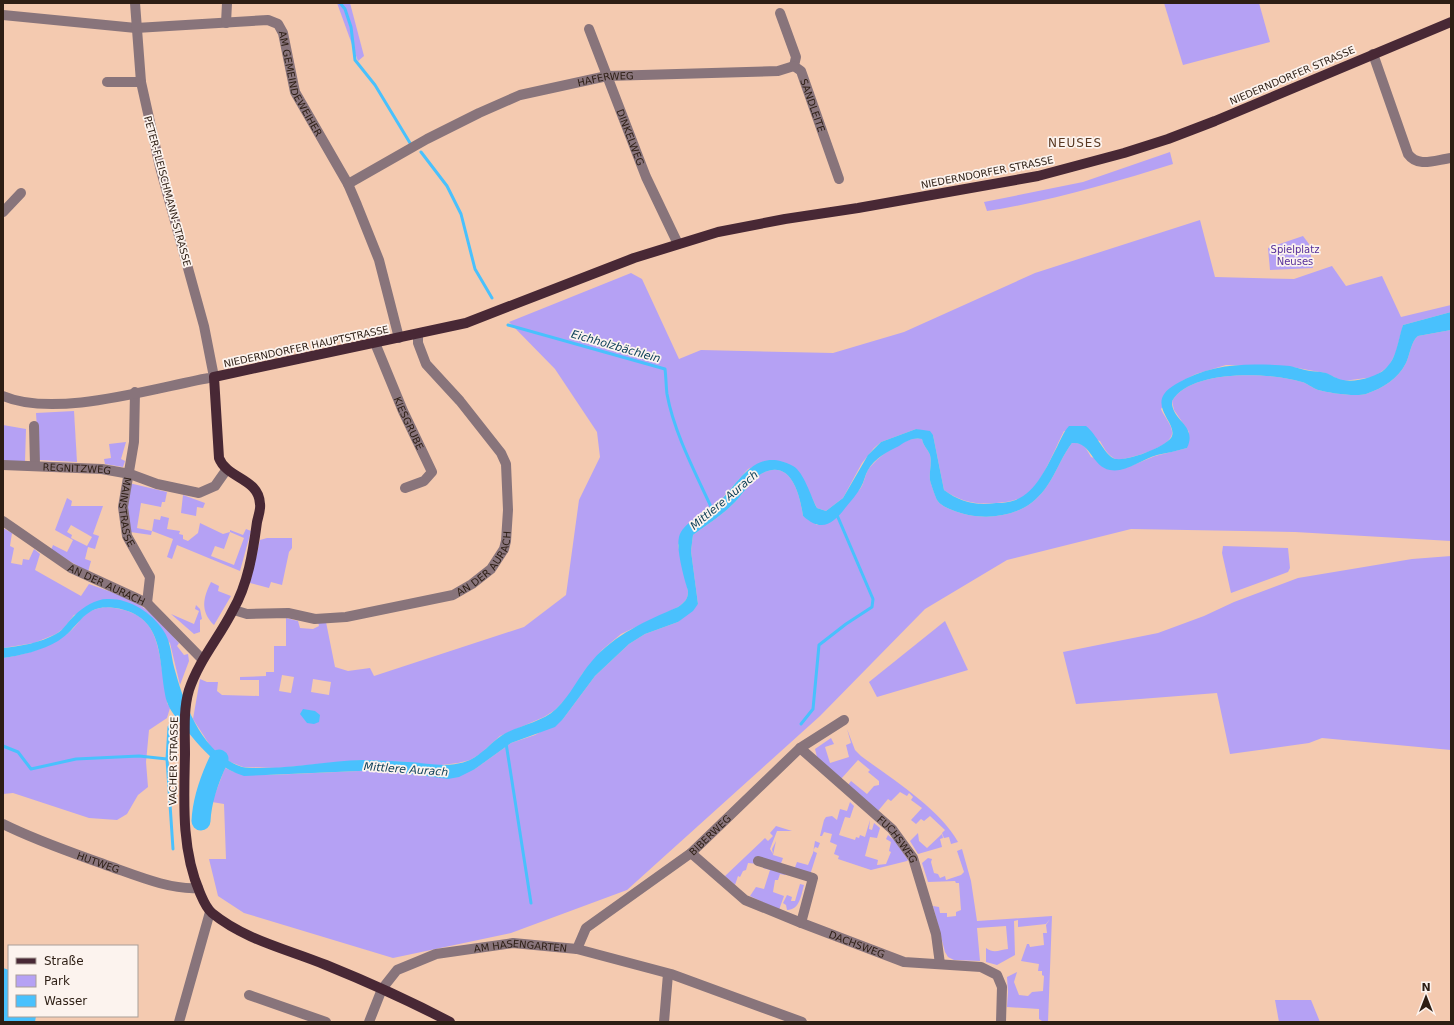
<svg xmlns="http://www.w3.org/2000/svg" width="1454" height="1025" font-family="'DejaVu Sans',sans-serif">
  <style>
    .green { fill: #b5a1f4; fill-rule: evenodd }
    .water { fill: #49c1fd }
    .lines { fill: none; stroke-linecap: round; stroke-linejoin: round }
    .stream { stroke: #49c1fd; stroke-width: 3 }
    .river { stroke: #49c1fd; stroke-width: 19 }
    .minor { stroke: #88747b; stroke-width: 10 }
    .major { stroke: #482835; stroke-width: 10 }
    .labels { text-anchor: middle; stroke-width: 3.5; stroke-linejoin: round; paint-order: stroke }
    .street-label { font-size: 10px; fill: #2d1e14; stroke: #fcf3ee }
    .park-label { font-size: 10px; fill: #542d99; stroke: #fcf3ee }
    .water-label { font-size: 11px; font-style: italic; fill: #0e4159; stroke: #fcf3ee }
    .quarter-label { font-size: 12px; letter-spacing: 1px; fill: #593821; stroke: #fcf3ee }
  </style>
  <rect width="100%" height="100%" fill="#f4cab0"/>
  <g class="green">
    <polygon points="337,3 350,3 364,56 358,61"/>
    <polygon points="1164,3 1259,3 1270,42 1183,65"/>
    <path d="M1170,152L1173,164C1112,183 1051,201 987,211L984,202L1083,182Z"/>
    <path d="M1200,220L1215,277L1294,279L1332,266L1346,286L1382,276L1401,317L1451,305V312L1403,325L1396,352L1389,366L1374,377L1343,381L1325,373L1292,367L1226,365L1196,374L1182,381L1161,409C1164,416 1171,424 1172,431C1175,447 1131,458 1118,460C1109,457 1105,450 1100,441L1064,431C1055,448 1042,484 1026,495C1017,501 1007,502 996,503C976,505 961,502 944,490L933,435L916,429L881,442L874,448L862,463L843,498L826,511L817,508L806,486L786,463L775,461L765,462L748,469L717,504L693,520L678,545L688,591C688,599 685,602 678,607L621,634L602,650L582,674L573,691L555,710L544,717L500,736L480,754L470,760L458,763L433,766L408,762L364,760L277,768L243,767L228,761L211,747L193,719L200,679L207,682H218L217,691L222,695L259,696V680H240V677L266,676V672H274V646H286V618L298,621L300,628L313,629L319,626L318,622H326L335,667L348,671L370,668L374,676L524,627L566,595L579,500L600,457L597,432L555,369L509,322L631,273L642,279L679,359L701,350L833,353L904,332L1035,273ZM282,675L294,677L291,693L279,691ZM313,679L331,682L329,695L311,692Z"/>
    <polygon points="1303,236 1309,244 1313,268 1270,270 1268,248"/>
    <path d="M1451,330V541L1295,532L1131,529L1007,560L925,609L820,716L627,890L511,933L393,958L244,913L218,896L209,859H226L224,804L212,802L225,768L234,772L270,775L382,770L417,774L475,769L511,743L535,735L563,719L595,676L629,644L645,634L678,622L698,604L691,551L693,535C706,525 720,517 732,505C742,496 749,482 761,474C791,457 800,495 803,516L817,525C831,513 848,502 860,489C864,484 865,475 868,470C877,457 906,435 922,439C923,446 928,449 930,455C932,463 929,472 930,480C930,482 936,497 937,500C940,505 947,508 952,510C978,521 1015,519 1036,499C1053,484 1059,460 1072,443C1084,442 1086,448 1091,457L1126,468L1155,456L1187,448L1189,432L1174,410L1172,401C1190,369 1271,372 1302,382C1307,383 1312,388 1318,390C1329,393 1356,397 1366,394C1383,388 1398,379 1406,363C1410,355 1411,341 1418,336Z"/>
    <polygon points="74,411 77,462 39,460 36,413"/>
    <polygon points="3,425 26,429 25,461 3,463"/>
    <polygon points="126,442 121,459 125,461 123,467 105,464 104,459 111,458 109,444"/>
    <path d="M129,483L167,492L165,502H162L161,507L141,503L137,528L152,531L154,519L160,520L161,516L169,518L167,529L180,531L179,534L183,535V539L188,541L198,533L200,523L223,534L230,532V530L243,535L246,529L251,531L240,571L177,545L172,559L167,557L173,539L152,531L151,535L130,532L126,517ZM230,532L244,538L234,565L211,556L215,546L224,549Z"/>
    <polygon points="183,495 205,503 203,508 197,507 196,516 181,513"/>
    <path d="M67,498L72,501L71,506H103L93,534L99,536L95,549L88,547L85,559L91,561L88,572L51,550L53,545L67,552L73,540L55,530ZM71,525L92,537L87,546L71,538L72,535L67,532Z"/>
    <path d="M3,528L12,533L10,546L14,548L11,563L22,565L23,559L29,560L34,549L40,554L35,570L81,596L89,584C107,591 128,596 144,608C157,617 168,631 179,643L177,646L184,655L188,654L189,661L180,685L170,643L123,601L74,615L64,628L56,634L34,643L3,648Z"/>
    <polygon points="267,538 292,538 292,548 289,552 282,585 271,582 269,588 250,583 260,540"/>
    <polygon points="1223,546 1288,548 1290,568 1288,572 1231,593 1222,553"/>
    <polygon points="1451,556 1451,750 1322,738 1309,743 1230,754 1217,693 1076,704 1063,652 1158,633 1204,616 1234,602 1298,578 1412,559"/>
    <path d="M211,582L219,586L218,591L231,596L214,625C200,611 203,598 211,582Z"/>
    <polygon points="196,605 200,609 202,619 200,620 200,632 194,634 171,614 194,624 199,611 195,609"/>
    <path d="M106,607C153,611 157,635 163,675C164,684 167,693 167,703L170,708L167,718L149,730L146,762L148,787L138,795L127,814L117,820L89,818L13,793L3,794V658C24,655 47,648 64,636C82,625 79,610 106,607Z"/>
    <polygon points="945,621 968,670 877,697 869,682"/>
    <path d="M847,729L855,750L861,756C892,779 940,809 958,842L951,844L949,837L944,838L942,833L945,830L930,816L924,821L921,819L916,824L911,820L922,808L911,800L913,797L909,793L907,796L900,792L891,801L888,799L878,811L848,785L851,781L867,794L874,786L879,785V781L868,772L870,770L858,760L841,779L817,757L815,749L831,738L834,744L825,747L830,763L849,757L846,745L851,743Z"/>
    <polygon points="850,802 854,806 850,818 845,817 839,835 855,840 856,837 859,838 860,835 865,837 870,820 869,829 872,830 874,823 880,828 877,838 870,837 865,856 878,860 877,865 886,864 891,852 889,851 891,842 886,839 888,835 895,841 908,860 907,861 871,870 838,859 839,856 834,854 837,845 830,842 832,834 824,832 822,836 820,836 824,820 826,817 832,816 837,820 840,809 847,811"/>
    <polygon points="776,826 792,831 777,831 770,849 773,854 772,849 776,841 773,855 783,858 780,866 748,863 746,870 743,871 740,877 738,876 735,885 725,876 765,838 768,841 773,836 770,833"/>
    <polygon points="918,833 919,841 927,848 942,834 943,838 940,839 942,847 918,854 910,841"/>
    <polygon points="815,841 820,843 818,848 815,847 813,851 817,853 810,875 794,870 797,862 808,865 813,853"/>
    <path d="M962,849L971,881L977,921L1052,916L1048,1022H1035L1042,1021L1039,1019V1009L1007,1007L1008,992L1007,977L1017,972L1014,982L1019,995L1028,996L1032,992L1043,991L1044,976L1042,975V971H1038L1039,964L1021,961L1027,944H1029L1030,947L1044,945L1043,933H1047L1046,925L1050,919L1046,924L1018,927V920L1014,921L1015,955L997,965L986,962V948C994,954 999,950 1008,949L1006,926L977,928L980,961L954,960L948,957L945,952L933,906L939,907L940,913H947V917L956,916V912L961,910L959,883H956L955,881L928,882L922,863L928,858L932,859L931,862L934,873L938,874L940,878L945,876L946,880L961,875L964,872L957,851Z"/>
    <polygon points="764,864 787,871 785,875 780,874 778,880 775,880 773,892 784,896 779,910 750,896 756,887 764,889 770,870 763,868"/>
    <path d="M800,884L804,885C801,895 800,910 787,910L786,905L783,903L787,895L792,897L791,901H795Z"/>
    <polygon points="1275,1000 1311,1000 1320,1022 1279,1022"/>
  </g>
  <g class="water">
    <path d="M1451,312V330L1418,336C1411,341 1410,355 1406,363C1398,379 1383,388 1366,394C1356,397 1329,393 1318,390C1312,388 1307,383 1302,382C1271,372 1190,369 1172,401C1171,421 1198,425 1187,448C1177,451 1166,453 1157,455C1142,459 1126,473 1110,470C1091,466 1091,441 1072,443C1059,460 1053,484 1036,499C1015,519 978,521 952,510C947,508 940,505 937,500C936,498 930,482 930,480C929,472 932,463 930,455C928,449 923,446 922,439C914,437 906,441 899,446C887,452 875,458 868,470C865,475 864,482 861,487C857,494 851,501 846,507C833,524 822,533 803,516C800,495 791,457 761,474C749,482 742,496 732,505C720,517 706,525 693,535L691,551L698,604L693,611L678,622L645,634L629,644L595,676L563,719L555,727L511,743L475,769L459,777L448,779L382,770L244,776C217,768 201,748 184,727C178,720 170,711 167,702C157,664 168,616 115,608C83,603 80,628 58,641C43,650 20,656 3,658V648C21,646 40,643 56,634C64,630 68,621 75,615C83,607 96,599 107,599C129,598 151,612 163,630C171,641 171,655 174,667C184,704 202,754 242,767C247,768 254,768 260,768C294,768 328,761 362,760C377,760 393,761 408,762C429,763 449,769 470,760C482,754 491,743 501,736C518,725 541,723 556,709C571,695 578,677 592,661C615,634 646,621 678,607C685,602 688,599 688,591C684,578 676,550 679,537C684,520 706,515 717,504C739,484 754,445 793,466C804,472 811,497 817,508L826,511L843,498L868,455L881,442L916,429L930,431L933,435L944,490C960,502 976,506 996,503C1000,503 1004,503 1008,502C1034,498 1046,468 1057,447C1061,439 1063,433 1069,426H1086C1097,435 1104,453 1113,458C1122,464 1169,446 1172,436C1177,421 1143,403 1176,384C1213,362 1249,363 1290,366C1295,367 1300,369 1305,370C1312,372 1319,371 1326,373C1331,375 1337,379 1343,380C1354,383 1377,377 1385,369C1397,359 1398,339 1403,325Z"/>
    <polygon points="303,709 315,711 320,715 319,722 314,724 307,723 300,714"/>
    <polygon points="3,968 9,970 9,1016 36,1016 35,1022 3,1022"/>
  </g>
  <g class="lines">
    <g class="stream">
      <polyline points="340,3 345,9 351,27 355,60 375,85 410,143"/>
      <polyline points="421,152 447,186 461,214 475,269 492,298"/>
      <path d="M508,325L665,369C666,377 666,386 667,394C674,433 696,474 713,511"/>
      <polyline points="801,724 813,709 819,645 846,624 872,607 873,599 837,515"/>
      <polyline points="506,743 531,903"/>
      <polyline points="3,746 18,752 31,769 76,759 139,756 167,759"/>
      <polyline points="173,849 167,759 169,727 178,714"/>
    </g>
    <path class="river" d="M201,821C202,799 209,780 219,759"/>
    <g class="minor">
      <path id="s1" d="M780,13L796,57L794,66L801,71L839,179"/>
      <path id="s2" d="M3,15L136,28L268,20L278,24L283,33L295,92L348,184L357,205L379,260L399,338"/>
      <polyline points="226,23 227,3"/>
      <path id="s3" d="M589,29L646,177L678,244"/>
      <path d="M1373,54L1408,154C1418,168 1435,160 1451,158"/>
      <polyline points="107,82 141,82"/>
      <path id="s4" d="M348,184L427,139L479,113L520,95L607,76L778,71L794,66"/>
      <polyline points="3,212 21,193"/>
      <path id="s5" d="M375,343L403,411L432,472L424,481L405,488"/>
      <path id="s6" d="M135,392L134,442L123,507L127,536L150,577L147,603"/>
      <path d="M3,396C57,419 156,387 214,377L204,326L160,167L141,82L135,3"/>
      <polyline points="34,426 35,465"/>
      <path id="s7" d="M3,465L102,469L130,474L157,484L199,493L215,486L227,469"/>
      <path id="s8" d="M3,521L71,568L147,603L202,659"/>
      <path id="s9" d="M234,610L247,614L288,613L315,619L346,617L453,595L472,584L491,569L504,549L506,541L508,510L506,464L501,453L460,401L426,364L418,343V334"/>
      <path id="s10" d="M800,748L892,829L913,858L936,934L940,964"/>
      <path id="s11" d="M3,824C37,841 73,853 109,866C135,875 170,890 198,888"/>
      <path id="s12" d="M691,853L745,900L799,922L904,962L981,967L997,975L1002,987L1001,1022"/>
      <polyline points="758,861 813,878 801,923"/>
      <path id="s13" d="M577,949L586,928L691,853L800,748L844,720"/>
      <polyline points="249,995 326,1022"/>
      <polyline points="179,1022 210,912"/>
      <path id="s14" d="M369,1022L382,989L397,970L436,954L513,943L577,949L671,974L802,1022"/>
      <polyline points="664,1022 668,974"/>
    </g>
    <path class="major" d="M450,1022C410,1001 368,982 326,965C287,949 245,940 212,913C206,908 203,900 200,893C181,849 184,801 185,754C185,733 183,710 189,690C199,660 219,638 233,610C248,584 253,552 257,522C258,517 261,509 260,504C259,478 227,479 219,458L214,377L466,323L634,258L718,232L785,219L858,208L1038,176L1124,153L1168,139L1215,121L1451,22"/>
  </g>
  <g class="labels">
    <g class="street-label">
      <text transform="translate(1292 75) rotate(-23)" y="4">NIEDERNDORFER STRASSE</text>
      <text dy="4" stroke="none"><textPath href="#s4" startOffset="281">HAFERWEG</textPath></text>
      <text dy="4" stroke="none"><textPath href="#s2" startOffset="341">AM GEMEINDEWEIHER</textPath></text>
      <text dy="4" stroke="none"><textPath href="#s1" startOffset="101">SANDLEITE</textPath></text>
      <text dy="4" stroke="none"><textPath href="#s3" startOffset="116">DINKELWEG</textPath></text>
      <text transform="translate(987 172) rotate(-11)" y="4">NIEDERNDORFER STRASSE</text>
      <text transform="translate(168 191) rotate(75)" y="4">PETER-FLEISCHMANN-STRASSE</text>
      <text transform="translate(306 346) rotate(-12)" y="4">NIEDERNDORFER HAUPTSTRASSE</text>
      <text dy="4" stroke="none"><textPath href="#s5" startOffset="87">KIESGRUBE</textPath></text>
      <text dy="4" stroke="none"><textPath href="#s7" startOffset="74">REGNITZWEG</textPath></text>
      <text dy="4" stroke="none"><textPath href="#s6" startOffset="121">MAINSTRASSE</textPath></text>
      <text dy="4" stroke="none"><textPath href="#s9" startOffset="269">AN DER AURACH</textPath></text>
      <text dy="4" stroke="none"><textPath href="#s8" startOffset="122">AN DER AURACH</textPath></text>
      <text transform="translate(173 761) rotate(-89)" y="4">VACHER STRASSE</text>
      <text dy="4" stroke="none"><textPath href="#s13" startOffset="178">BIBERWEG</textPath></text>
      <text dy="4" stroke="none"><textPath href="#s10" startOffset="134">FUCHSWEG</textPath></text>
      <text dy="4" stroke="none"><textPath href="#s11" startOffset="103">HUTWEG</textPath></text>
      <text dy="4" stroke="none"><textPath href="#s12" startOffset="192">DACHSWEG</textPath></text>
      <text dy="4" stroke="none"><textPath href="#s14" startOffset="187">AM HASENGARTEN</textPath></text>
    </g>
    <g class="park-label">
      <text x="1295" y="253">Spielplatz<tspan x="1295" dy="12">Neuses</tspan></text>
    </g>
    <g class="water-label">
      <text transform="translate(616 346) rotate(16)" y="4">Eichholzbächlein</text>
      <text transform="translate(724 500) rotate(-40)" y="4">Mittlere Aurach</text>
      <text transform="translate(406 769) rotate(4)" y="4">Mittlere Aurach</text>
    </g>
    <g class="quarter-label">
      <text x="1075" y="147">NEUSES</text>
    </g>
  </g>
  <rect width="1454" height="1025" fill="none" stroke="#2d1e14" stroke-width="8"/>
  <rect x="8" y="945" width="130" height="72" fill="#fcf3ee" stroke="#a99e97"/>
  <rect x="16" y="958" width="20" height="6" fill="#482835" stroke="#a99e97"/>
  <text x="44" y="965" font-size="12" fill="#2d1e14">Straße</text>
  <rect x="16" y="975" width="20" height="12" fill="#b5a1f4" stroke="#a99e97"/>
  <text x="44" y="985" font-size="12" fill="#2d1e14">Park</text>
  <rect x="16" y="995" width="20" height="12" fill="#49c1fd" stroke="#a99e97"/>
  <text x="44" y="1005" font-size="12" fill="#2d1e14">Wasser</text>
  <g transform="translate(1426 997)" stroke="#fcf3ee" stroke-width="3" paint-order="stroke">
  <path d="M0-3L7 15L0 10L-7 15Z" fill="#2d1e14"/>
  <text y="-6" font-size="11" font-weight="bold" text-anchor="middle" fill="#2d1e14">N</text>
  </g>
</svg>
